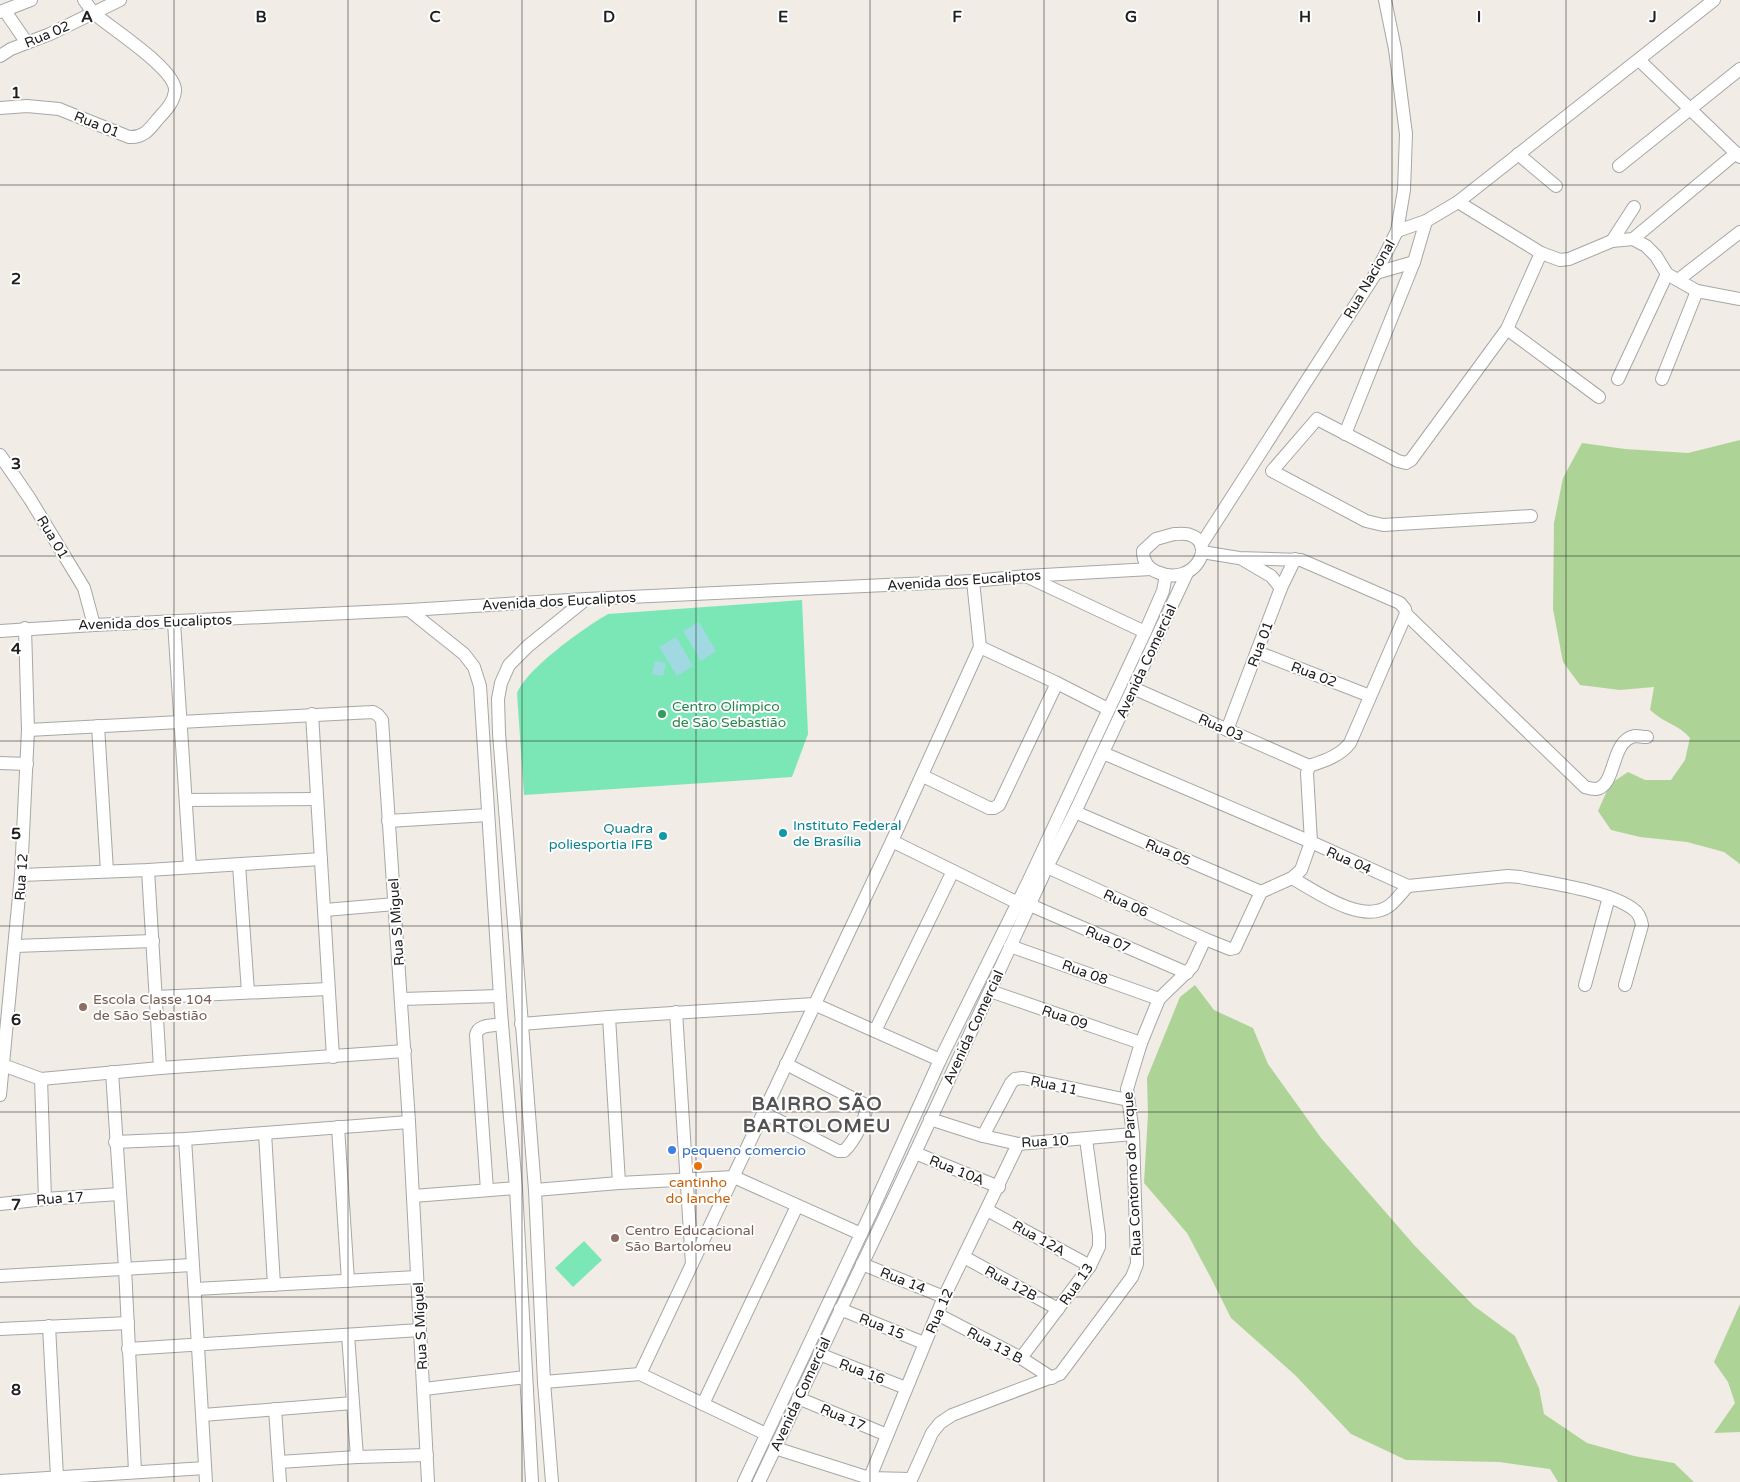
<svg xmlns="http://www.w3.org/2000/svg" width="1740" height="1482" font-family="'Varela Round',sans-serif">
  <style>
    .forest { fill: #add496 }
    .pitch { fill: #7ce7b6 }
    .water { fill: #a1d9e3 }
    .lines { fill: none; stroke-linecap: round; stroke-linejoin: round }
    .minor-casing { stroke: #a7a7a7; stroke-width: 14 }
    .minor { stroke: #fff; stroke-width: 12 }
    .grid { fill: none; stroke: #202020; stroke-width: 1; stroke-opacity: 0.55 }
    .leisure-dot { fill: #2e9e5b; stroke: #fff; stroke-width: 2 }
    .culture-dot { fill: #0f9aa8; stroke: #fff; stroke-width: 2 }
    .education-dot { fill: #8d6e63; stroke: #fff; stroke-width: 2 }
    .shop-dot { fill: #3f7fe0; stroke: #fff; stroke-width: 2 }
    .food-dot { fill: #e8710a; stroke: #fff; stroke-width: 2 }
    .labels { text-anchor: middle; stroke-width: 4; stroke-linejoin: round; paint-order: stroke }
    .street-label { font-size: 14px; fill: #202020; stroke: #fff }
    .leisure-label { font-size: 14px; fill: #27864d; stroke: #fff; text-anchor: start }
    .culture-label { font-size: 14px; fill: #0d838f; stroke: #fff; text-anchor: start }
    .education-label { font-size: 14px; fill: #785e54; stroke: #fff; text-anchor: start }
    .shop-label { font-size: 14px; fill: #366cbe; stroke: #fff; text-anchor: start }
    .food-label { font-size: 14px; fill: #c56008; stroke: #fff }
    .district-label { font-size: 19px; font-weight: bold; letter-spacing: 1px; fill: #535353; stroke: #fff }
    .grid-label { font-size: 16px; text-anchor: middle; font-weight: bold; fill: #202020; stroke: #fff; stroke-width: 4; stroke-linejoin: round; paint-order: stroke }
  </style>
  <rect width="100%" height="100%" fill="#f1ece5"/>
  <g class="forest">
    <path d="M1740,440V864L1724,852L1687,842L1640,837L1611,830L1598,811L1610,784L1628,772L1645,780H1671L1685,760L1690,738C1678,724 1664,723 1650,710L1654,687L1620,690L1580,685L1563,662L1553,609L1554,523L1563,478L1582,443L1625,449L1688,453Z"/>
    <polygon points="1195,985 1214,1010 1253,1028 1268,1064 1321,1138 1415,1246 1474,1306 1515,1336 1539,1388 1544,1414 1587,1443 1634,1456 1674,1463 1694,1482 1558,1482 1550,1469 1499,1462 1406,1460 1351,1434 1295,1375 1231,1318 1212,1280 1187,1233 1144,1183 1148,1114 1147,1078 1180,997"/>
    <polygon points="1740,1304 1740,1432 1714,1433 1735,1403 1728,1382 1714,1362"/>
  </g>
  <g class="pitch">
    <path d="M802,600L808,734L792,777L524,795L517,693C527,668 584,628 608,614Z"/>
    <polygon points="584,1241 602,1260 573,1287 555,1268"/>
  </g>
  <g class="water">
    <polygon points="699,622 716,651 701,661 683,631"/>
    <polygon points="676,637 693,666 677,676 659,647"/>
    <polygon points="655,661 666,663 663,676 652,674"/>
  </g>
  <g class="lines">
    <defs>
      <g id="minor">
        <polyline points="5,11 27,43"/>
        <polyline points="0,12 31,0"/>
        <polyline points="0,56 11,49 50,34 120,0"/>
        <polyline points="1639,60 1740,157"/>
        <path d="M0,108L27,106L59,109L129,137C143,138 149,130 157,120C164,112 174,103 175,91C177,70 112,29 96,15C91,11 88,5 84,0"/>
        <polyline points="1518,154 1556,186"/>
        <polyline points="1619,166 1740,69"/>
        <polyline points="1458,202 1541,253 1507,329 1411,460 1406,463 1398,461 1317,419 1272,471 1366,521 1383,525 1531,516"/>
        <polyline points="1397,231 1426,221 1458,202 1714,0"/>
        <polyline points="1633,239 1736,153"/>
        <polyline points="1612,241 1634,207"/>
        <polyline points="1541,253 1560,260 1569,259 1612,241 1633,239 1646,246 1656,256 1667,274 1697,291 1740,299"/>
        <polyline points="1376,273 1414,262"/>
        <polyline points="1678,280 1740,232"/>
        <polyline points="1507,329 1599,397"/>
        <polyline points="1618,379 1667,274"/>
        <polyline points="1662,379 1697,291"/>
        <polyline points="1345,434 1414,262 1426,221"/>
        <polyline points="0,455 30,499 84,588 94,625"/>
        <path d="M1174,534C1179,534 1186,533 1190,535C1217,543 1195,588 1157,572C1147,568 1143,561 1143,551L1156,539Z"/>
        <polyline points="1201,545 1376,273 1397,231 1404,190 1406,134 1395,49 1385,0"/>
        <path d="M1202,552L1239,558L1301,560L1400,603L1405,609L1406,614L1585,787C1588,788 1593,789 1596,789C1617,786 1610,740 1635,736C1638,736 1643,737 1647,737"/>
        <polyline points="1242,559 1271,576 1281,588"/>
        <polyline points="1028,577 1145,632"/>
        <polyline points="409,610 464,654 474,667 480,686 501,1012 516,1188 532,1482"/>
        <polyline points="174,622 190,867"/>
        <polyline points="0,631 94,625 409,610 586,599 973,581 1026,576 1151,569"/>
        <polyline points="980,647 1057,683 1108,709"/>
        <polyline points="1257,652 1370,696"/>
        <polyline points="1133,688 1309,766"/>
        <polyline points="312,714 333,1057"/>
        <polyline points="98,726 107,871"/>
        <polyline points="28,730 373,712 378,715 382,720 409,1122 428,1482"/>
        <polyline points="1227,730 1281,588 1295,559"/>
        <path d="M1103,753L1311,842L1408,886L1508,876L1520,877C1549,883 1610,891 1633,909C1639,913 1641,919 1642,925L1625,985"/>
        <polyline points="0,763 27,764"/>
        <polyline points="923,776 989,808 994,808 999,805 1057,683"/>
        <polyline points="186,800 317,799"/>
        <polyline points="1075,812 1261,892"/>
        <polyline points="388,821 488,815"/>
        <polyline points="892,841 1018,903"/>
        <polyline points="239,865 248,992"/>
        <polyline points="1047,867 1205,939"/>
        <polyline points="148,870 160,1068"/>
        <polyline points="21,875 148,870 321,859"/>
        <path d="M1292,878C1317,892 1362,925 1389,906C1396,901 1402,892 1408,886"/>
        <polyline points="1030,905 1187,973"/>
        <polyline points="325,910 395,904"/>
        <polyline points="15,946 153,941"/>
        <polyline points="1010,946 1159,999"/>
        <polyline points="1585,985 1609,897"/>
        <polyline points="990,991 1141,1043"/>
        <polyline points="156,997 328,989"/>
        <polyline points="402,999 500,996"/>
        <polyline points="676,1012 692,1264"/>
        <polyline points="609,1017 619,1183"/>
        <polyline points="521,1024 609,1017 814,1004 940,1060"/>
        <polyline points="875,1031 953,871"/>
        <polyline points="0,1064 41,1079 160,1068 405,1051"/>
        <polyline points="112,1072 125,1268 135,1471"/>
        <polyline points="41,1079 45,1199"/>
        <polyline points="0,1095 21,875 28,730 25,628"/>
        <path d="M764,1113L838,1151H844C853,1143 868,1116 866,1105L786,1064"/>
        <polyline points="930,1119 983,1136 1018,1144 1133,1134"/>
        <polyline points="338,1127 348,1281"/>
        <polyline points="265,1133 274,1285"/>
        <polyline points="983,1136 1011,1083 1015,1079 1023,1078 1128,1100"/>
        <path d="M185,1139C192,1253 200,1368 206,1482"/>
        <polyline points="115,1142 185,1139 409,1122"/>
        <polyline points="915,1153 999,1187"/>
        <path d="M487,1190L476,1035C478,1024 493,1026 502,1024"/>
        <polyline points="535,1190 619,1183 734,1177 861,1234"/>
        <polyline points="413,1196 516,1188"/>
        <polyline points="0,1204 45,1199 119,1194"/>
        <polyline points="987,1210 1090,1266"/>
        <polyline points="964,1257 1058,1309"/>
        <polyline points="862,1264 944,1297"/>
        <polyline points="0,1276 192,1265"/>
        <polyline points="195,1289 417,1277"/>
        <polyline points="840,1309 924,1343"/>
        <polyline points="937,1314 1021,1358 1052,1378"/>
        <polyline points="49,1326 57,1477"/>
        <polyline points="0,1329 128,1323"/>
        <polyline points="348,1335 357,1457"/>
        <polyline points="128,1349 420,1330"/>
        <polyline points="819,1354 906,1388"/>
        <polyline points="1021,1358 1090,1266 1099,1247 1099,1235 1086,1139"/>
        <polyline points="640,1374 892,841 980,647 973,581"/>
        <polyline points="544,1382 640,1374 766,1434"/>
        <polyline points="424,1389 526,1377"/>
        <polyline points="798,1398 887,1435"/>
        <polyline points="703,1404 797,1206"/>
        <polyline points="275,1409 280,1482"/>
        <polyline points="203,1415 353,1403"/>
        <polyline points="775,1448 869,1478 910,1479"/>
        <polyline points="279,1462 357,1457 427,1455"/>
        <polyline points="0,1481 205,1468"/>
        <polyline points="552,1482 544,1382 535,1190 499,733 498,699 501,683 509,665 528,646 586,599"/>
        <polyline points="744,1482 870,1215 940,1060 1028,882 1145,632 1163,591 1166,575"/>
        <polyline points="759,1482 915,1153 1047,867 1075,812 1187,573"/>
        <polyline points="868,1482 944,1297 1018,1144"/>
        <path d="M910,1482L932,1433L940,1423L952,1415L1060,1374L1132,1277L1137,1264L1133,1134L1127,1089L1141,1043L1159,999L1192,967L1205,939L1230,949L1235,948L1261,892L1292,878L1301,870L1311,842L1307,773L1309,766C1324,761 1340,756 1350,743L1406,614"/>
      </g>
    </defs>
    <use href="#minor" class="minor-casing"/>
    <use href="#minor" class="minor"/>
  </g>
  <path class="grid" d="M174,0V1482M348,0V1482M522,0V1482M696,0V1482M870,0V1482M1044,0V1482M1218,0V1482M1392,0V1482M1566,0V1482M0,185H1740M0,370H1740M0,556H1740M0,741H1740M0,926H1740M0,1112H1740M0,1297H1740"/>
  <circle class="leisure-dot" cx="662" cy="714" r="5"/>
  <g class="culture-dot">
    <circle cx="783" cy="833" r="5"/>
    <circle cx="663" cy="836" r="5"/>
  </g>
  <g class="education-dot">
    <circle cx="83" cy="1007" r="5"/>
    <circle cx="615" cy="1238" r="5"/>
  </g>
  <circle class="shop-dot" cx="672" cy="1150" r="5"/>
  <circle class="food-dot" cx="698" cy="1166" r="5"/>
  <g class="labels">
    <g class="street-label">
      <text transform="translate(47 34) rotate(-23)" y="5">Rua 02</text>
      <text transform="translate(97 124) rotate(22)" y="5">Rua 01</text>
      <text transform="translate(1369 279) rotate(-60)" y="5">Rua Nacional</text>
      <text transform="translate(53 537) rotate(59)" y="5">Rua 01</text>
      <text transform="translate(964 580) rotate(-4)" y="5">Avenida dos Eucaliptos</text>
      <text transform="translate(559 601) rotate(-3)" y="5">Avenida dos Eucaliptos</text>
      <text transform="translate(155 622) rotate(-2)" y="5">Avenida dos Eucaliptos</text>
      <text transform="translate(1260 644) rotate(-69)" y="5">Rua 01</text>
      <text transform="translate(1146 661) rotate(-65)" y="5">Avenida Comercial</text>
      <text transform="translate(1314 674) rotate(21)" y="5">Rua 02</text>
      <text transform="translate(1221 727) rotate(24)" y="5">Rua 03</text>
      <text transform="translate(1168 852) rotate(23)" y="5">Rua 05</text>
      <text transform="translate(1349 860) rotate(24)" y="5">Rua 04</text>
      <text transform="translate(21 877) rotate(-86)" y="5">Rua 12</text>
      <text transform="translate(1126 903) rotate(25)" y="5">Rua 06</text>
      <text transform="translate(396 922) rotate(-94)" y="5">Rua S Miguel</text>
      <text transform="translate(1108 939) rotate(23)" y="5">Rua 07</text>
      <text transform="translate(1085 972) rotate(20)" y="5">Rua 08</text>
      <text transform="translate(1065 1017) rotate(19)" y="5">Rua 09</text>
      <text transform="translate(973 1027) rotate(-65)" y="5">Avenida Comercial</text>
      <text transform="translate(1054 1085) rotate(12)" y="5">Rua 11</text>
      <text transform="translate(1045 1141) rotate(-3)" y="5">Rua 10</text>
      <text transform="translate(957 1170) rotate(22)" y="5">Rua 10A</text>
      <text transform="translate(1132 1174) rotate(-93)" y="5">Rua Contorno do Parque</text>
      <text transform="translate(60 1198) rotate(-4)" y="5">Rua 17</text>
      <text transform="translate(1039 1238) rotate(29)" y="5">Rua 12A</text>
      <text transform="translate(903 1280) rotate(22)" y="5">Rua 14</text>
      <text transform="translate(1011 1283) rotate(29)" y="5">Rua 12B</text>
      <text transform="translate(1076 1284) rotate(-55)" y="5">Rua 13</text>
      <text transform="translate(939 1311) rotate(-66)" y="5">Rua 12</text>
      <text transform="translate(420 1326) rotate(-93)" y="5">Rua S Miguel</text>
      <text transform="translate(882 1326) rotate(22)" y="5">Rua 15</text>
      <text transform="translate(995 1345) rotate(28)" y="5">Rua 13 B</text>
      <text transform="translate(862 1371) rotate(21)" y="5">Rua 16</text>
      <text transform="translate(800 1394) rotate(-65)" y="5">Avenida Comercial</text>
      <text transform="translate(843 1417) rotate(23)" y="5">Rua 17</text>
    </g>
    <g class="leisure-label">
      <text x="672" y="711">Centro Olímpico<tspan x="672" dy="16">de São Sebastião</tspan></text>
    </g>
    <g class="culture-label">
      <text x="793" y="830">Instituto Federal<tspan x="793" dy="16">de Brasília</tspan></text>
      <text x="653" y="833" text-anchor="end">Quadra<tspan x="653" dy="16">poliesportia IFB</tspan></text>
    </g>
    <g class="education-label">
      <text x="93" y="1004">Escola Classe 104<tspan x="93" dy="16">de São Sebastião</tspan></text>
      <text x="625" y="1235">Centro Educacional<tspan x="625" dy="16">São Bartolomeu</tspan></text>
    </g>
    <g class="shop-label">
      <text x="682" y="1155">pequeno comercio</text>
    </g>
    <g class="food-label">
      <text x="698" y="1187">cantinho<tspan x="698" dy="16">do lanche</tspan></text>
    </g>
    <g class="district-label">
      <text x="817" y="1110">BAIRRO SÃO<tspan x="817" dy="22">BARTOLOMEU</tspan></text>
    </g>
  </g>
  <g class="grid-label">
    <text x="87" y="22">A</text>
    <text x="261" y="22">B</text>
    <text x="435" y="22">C</text>
    <text x="609" y="22">D</text>
    <text x="783" y="22">E</text>
    <text x="957" y="22">F</text>
    <text x="1131" y="22">G</text>
    <text x="1305" y="22">H</text>
    <text x="1479" y="22">I</text>
    <text x="1653" y="22">J</text>
    <text x="16" y="98">1</text>
    <text x="16" y="284">2</text>
    <text x="16" y="469">3</text>
    <text x="16" y="654">4</text>
    <text x="16" y="839">5</text>
    <text x="16" y="1025">6</text>
    <text x="16" y="1210">7</text>
    <text x="16" y="1395">8</text>
  </g>
</svg>
